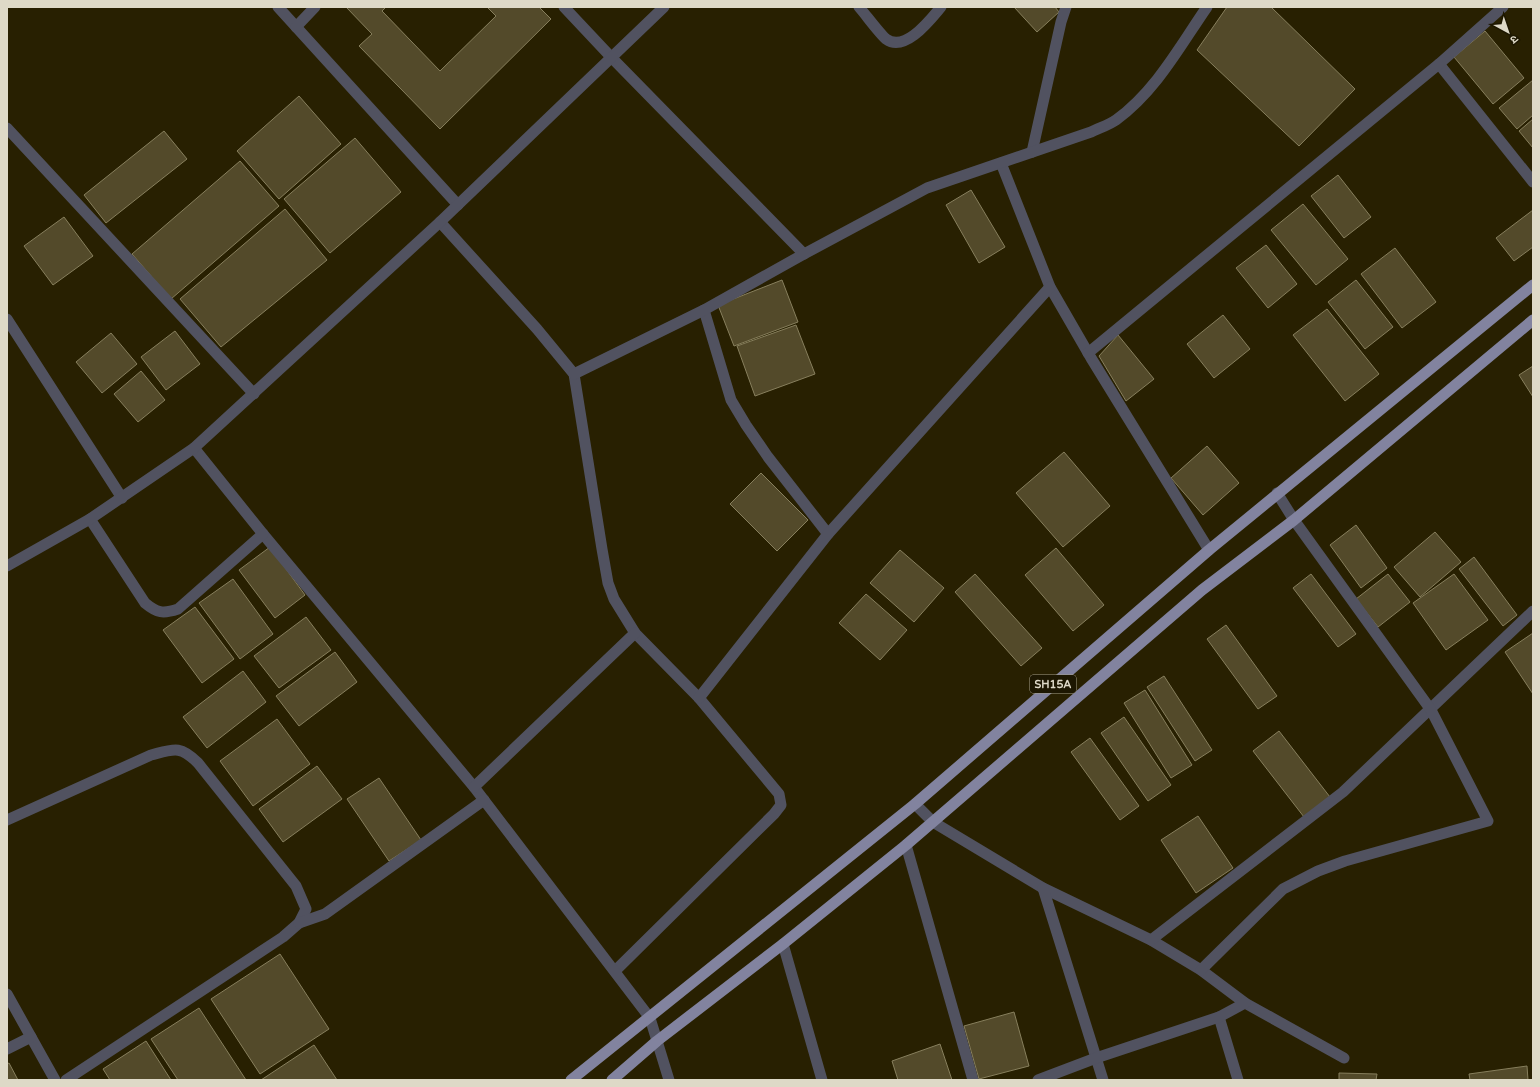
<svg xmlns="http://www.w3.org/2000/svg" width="1540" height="1087" font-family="'Varela Round','Noto Sans Devanagari',sans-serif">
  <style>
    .building { fill: #534a2a; stroke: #877f5d }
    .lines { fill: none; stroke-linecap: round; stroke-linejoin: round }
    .minor { stroke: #515260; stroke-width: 11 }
    .primary { stroke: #82839f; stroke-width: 11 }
    .labels { text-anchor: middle; stroke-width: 3; stroke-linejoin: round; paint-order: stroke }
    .shield { fill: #1d1701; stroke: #a49f8c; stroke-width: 1 }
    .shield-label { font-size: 11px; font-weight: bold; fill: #ded9c7 }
  </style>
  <rect width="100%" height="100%" fill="#282001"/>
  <g class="building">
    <polygon points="346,7 386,7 382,11 440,71 496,16 487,7 539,7 551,19 440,129 359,46 372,34"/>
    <polygon points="1014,7 1055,7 1059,12 1037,32"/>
    <polygon points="1227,7 1271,7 1355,89 1299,146 1197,50"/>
    <polygon points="1485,31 1524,78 1493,104 1454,57"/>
    <polygon points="1533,80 1533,115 1517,129 1499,108"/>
    <polygon points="299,96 341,144 279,199 237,151"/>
    <polygon points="1533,119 1533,148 1519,131"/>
    <polygon points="164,131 187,159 106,223 84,195"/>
    <polygon points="355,138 401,192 330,253 284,199"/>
    <polygon points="240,161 279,206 171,299 132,254"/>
    <polygon points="1338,175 1371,217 1344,238 1311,196"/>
    <polygon points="971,190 1005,247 979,263 946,205"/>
    <polygon points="1303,204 1348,259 1316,285 1271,230"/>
    <polygon points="285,209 327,260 221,347 180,299"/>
    <polygon points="1533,210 1533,247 1514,261 1496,238"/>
    <polygon points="64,217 93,256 53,285 24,246"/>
    <polygon points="1266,245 1297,284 1268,308 1236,268"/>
    <polygon points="1395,248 1436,302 1402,328 1361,274"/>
    <polygon points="782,280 798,322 734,346 718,305"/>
    <polygon points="1356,280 1393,327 1365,349 1328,302"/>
    <polygon points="1327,309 1379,374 1345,401 1293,335"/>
    <polygon points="1223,315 1250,349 1214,378 1187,344"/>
    <polygon points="796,325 815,374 755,396 737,346"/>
    <polygon points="175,331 200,364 166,390 141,357"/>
    <polygon points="111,333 137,364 102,393 76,362"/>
    <polygon points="1118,335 1154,379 1126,401 1099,356"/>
    <polygon points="1533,366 1533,397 1519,375"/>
    <polygon points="141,371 165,400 138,422 114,394"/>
    <polygon points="1207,446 1239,483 1203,515 1171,478"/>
    <polygon points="1064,452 1110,506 1063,547 1016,493"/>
    <polygon points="761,473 808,520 777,551 730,504"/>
    <polygon points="1356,525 1387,568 1361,588 1330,545"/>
    <polygon points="1435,532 1461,562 1420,597 1394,567"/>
    <polygon points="270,547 305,595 275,618 239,570"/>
    <polygon points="1056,548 1104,605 1073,631 1025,575"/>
    <polygon points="900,550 944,588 914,622 870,583"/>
    <polygon points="1474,557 1517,615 1503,626 1459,569"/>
    <polygon points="975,574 1042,648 1021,666 955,592"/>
    <polygon points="1311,574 1356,634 1338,647 1293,588"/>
    <polygon points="1388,574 1410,602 1378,627 1356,599"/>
    <polygon points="1454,574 1488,620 1446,650 1413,603"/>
    <polygon points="233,579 273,634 240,659 199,603"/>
    <polygon points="866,594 907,630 880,660 839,623"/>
    <polygon points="195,607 234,659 202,683 163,630"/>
    <polygon points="306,617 331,650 279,688 254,656"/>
    <polygon points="1226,625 1277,696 1258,709 1207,639"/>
    <polygon points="1533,633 1533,694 1505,652"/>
    <polygon points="335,652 357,682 299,726 276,696"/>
    <polygon points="243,671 266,702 207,748 183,717"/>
    <polygon points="1164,676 1212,750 1195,761 1147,687"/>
    <polygon points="1145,690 1192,765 1171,778 1124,703"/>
    <polygon points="1124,717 1171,785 1148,801 1101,733"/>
    <polygon points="277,719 310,764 253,806 220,761"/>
    <polygon points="1279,731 1330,797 1304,817 1253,751"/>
    <polygon points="1090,738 1139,806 1120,820 1071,752"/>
    <polygon points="317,766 342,799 283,842 259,809"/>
    <polygon points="379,778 421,840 389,861 347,799"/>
    <polygon points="1198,816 1233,868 1196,893 1161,840"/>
    <polygon points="280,954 329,1029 260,1074 211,999"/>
    <polygon points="199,1008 246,1080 178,1080 151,1039"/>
    <polygon points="1014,1012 1029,1066 979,1079 964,1026"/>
    <polygon points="146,1041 171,1080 110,1080 103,1069"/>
    <polygon points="940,1044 952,1080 898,1080 892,1061"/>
    <polygon points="314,1045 337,1080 261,1080"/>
    <polygon points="9,1063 18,1080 7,1080 7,1064"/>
    <polygon points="1527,1066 1528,1080 1470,1080 1469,1074"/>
    <polygon points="1339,1073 1377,1074 1376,1080 1339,1080"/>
  </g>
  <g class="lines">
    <g class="minor">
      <polyline points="278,7 458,205"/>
      <polyline points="564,7 611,57 804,254"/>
      <path d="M859,7C866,15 879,33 886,39C905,53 930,20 941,7"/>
      <polyline points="296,27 315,7"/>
      <polyline points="1439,64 1533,182"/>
      <polyline points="7,128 254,394"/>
      <polyline points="1032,152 1061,22 1066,7"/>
      <polyline points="1001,163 1050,287 1091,358 1209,550"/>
      <polyline points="440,222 537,329 574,374 602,549 608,583 614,599 635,633 699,698 779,794 781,805 774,814 615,971"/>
      <polyline points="704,310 731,400 746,425 768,457 828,534"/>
      <polyline points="7,319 122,498"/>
      <polyline points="1088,353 1439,64 1503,7"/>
      <path d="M574,374L704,310L804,254L927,188L1091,132C1099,128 1109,125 1116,120C1156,91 1180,46 1207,7"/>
      <polyline points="194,448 263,534 474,787 650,1018 669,1080"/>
      <path d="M90,519L145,603C157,613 163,614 178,609L263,534"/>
      <polyline points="7,566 90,519 194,448 440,222 664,7"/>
      <polyline points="699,698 828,534 1050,287"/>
      <polyline points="474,787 635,633"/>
      <polyline points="915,804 933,822 1043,888 1151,940 1201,970 1245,1003 1344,1058"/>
      <path d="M7,820L151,755C174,749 180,745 198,763L296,886L306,909L299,923L283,937L66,1080"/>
      <polyline points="906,845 973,1080"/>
      <polyline points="1043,888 1103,1080"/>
      <polyline points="299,923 325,914 484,800"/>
      <polyline points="1151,940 1343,792 1533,611"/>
      <polyline points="783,944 822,1080"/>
      <polyline points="1201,970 1283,889 1318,871 1345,861 1488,821 1431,710 1294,520 1277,493"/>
      <polyline points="7,994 55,1080"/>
      <polyline points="1219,1017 1238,1080"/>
      <polyline points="7,1049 31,1037"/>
      <polyline points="1038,1080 1096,1058 1219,1017 1245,1003"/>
    </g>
    <g class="primary">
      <polyline points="571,1080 915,804 1209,550 1533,285"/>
      <polyline points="612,1080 657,1041 783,944 906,845 1202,590 1294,520 1533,320"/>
    </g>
  </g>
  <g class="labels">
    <rect class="shield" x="1030" y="675" width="46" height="18" rx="3"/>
    <g class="shield-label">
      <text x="1053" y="688">SH15A</text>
    </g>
  </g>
  <rect width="1540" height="1087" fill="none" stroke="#ded9c7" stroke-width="16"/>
  <g transform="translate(1508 32) rotate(140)" stroke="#1d1701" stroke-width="3" paint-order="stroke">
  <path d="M0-3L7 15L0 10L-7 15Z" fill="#ded9c7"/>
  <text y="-6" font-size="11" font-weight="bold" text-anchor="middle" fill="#ded9c7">उ</text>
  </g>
</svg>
